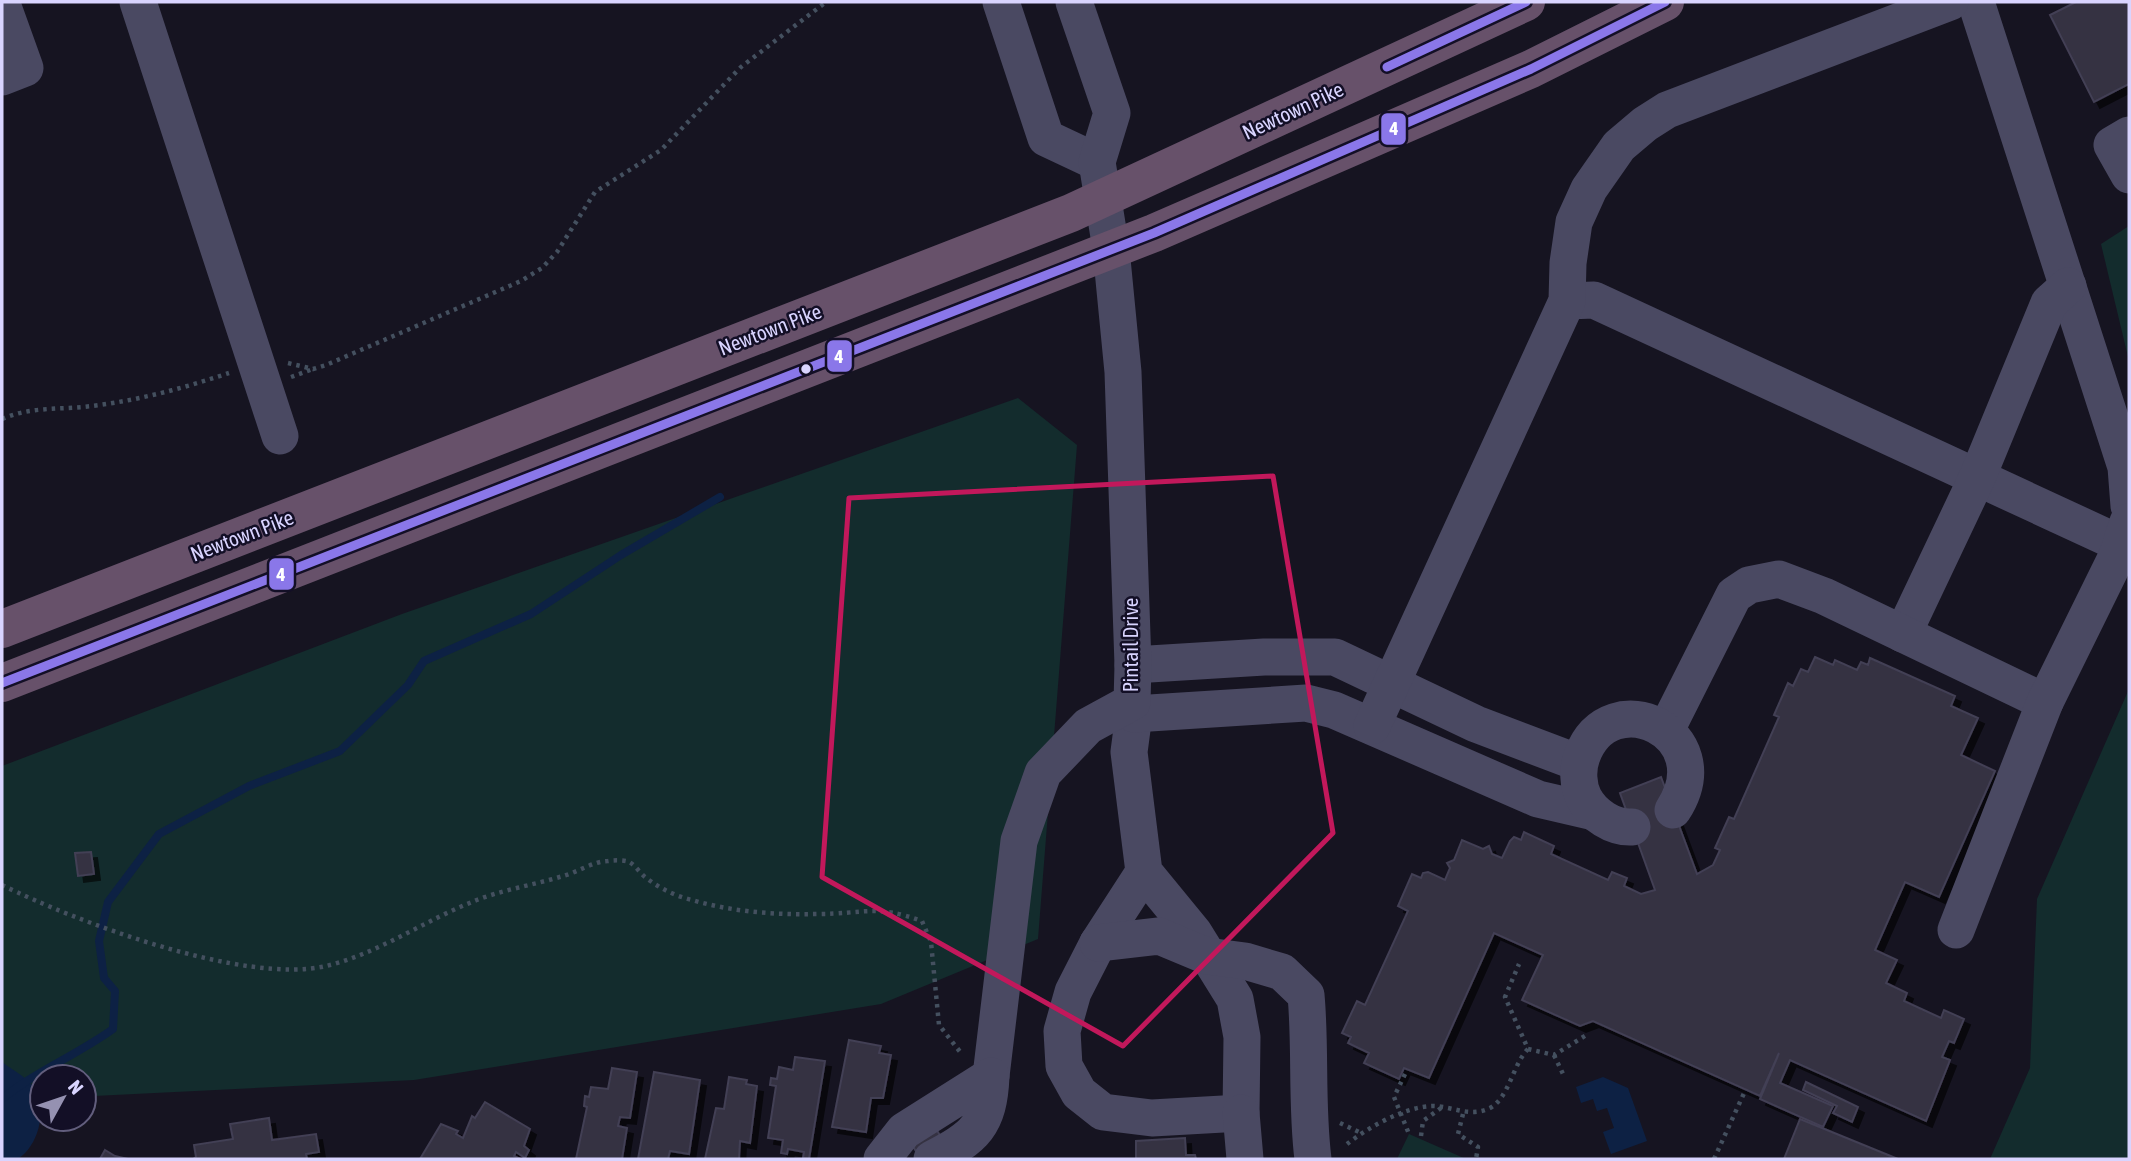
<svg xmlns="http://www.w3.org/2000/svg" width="2131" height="1161" font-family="'Asap Condensed',sans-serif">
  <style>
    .green { fill: #132c2d }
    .water { fill: #0d2144 }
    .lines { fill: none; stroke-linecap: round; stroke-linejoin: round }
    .stream { stroke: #0d2144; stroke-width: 8 }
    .building { fill: #343243; stroke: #433f54; stroke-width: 2; filter: url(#shadow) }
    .path { stroke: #44505f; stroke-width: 4.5; stroke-dasharray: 3.5 5; stroke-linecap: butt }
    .minor { stroke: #4a4962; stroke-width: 37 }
    .highway { stroke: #67516a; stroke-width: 38 }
    .bus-1-casing { stroke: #130f26; stroke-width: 14 }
    .bus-1 { stroke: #8a77e9; stroke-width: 9 }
    .marked { fill: none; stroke: #c2185b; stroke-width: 5; stroke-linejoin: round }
    .bus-dot { fill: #d9d4ff; stroke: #130f26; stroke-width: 2.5 }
    .labels { text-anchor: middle; stroke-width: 5; stroke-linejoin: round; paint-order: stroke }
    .street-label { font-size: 21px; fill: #d9d4ff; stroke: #130f26 }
    .line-badge { stroke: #130f26; stroke-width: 2.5 }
    .badge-label { font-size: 19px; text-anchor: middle; font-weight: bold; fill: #fff }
  </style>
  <defs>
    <filter id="shadow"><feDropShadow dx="6" dy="6" stdDeviation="0" flood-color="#0009"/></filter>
  </defs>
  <rect width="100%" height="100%" fill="#161421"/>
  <g class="green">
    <polygon points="2129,226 2129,361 2101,244"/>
    <polygon points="1018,398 1077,445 1038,939 881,1004 414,1080 94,1096 84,1099 84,1077 42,1077 42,1115 2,1130 2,766 402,614"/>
    <polygon points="2129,689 2129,1159 1990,1159 2030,1068 2037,899"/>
    <polygon points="1409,1134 1466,1159 1397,1159"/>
  </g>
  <g class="water">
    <path d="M2,1062C11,1069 30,1079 36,1090C47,1112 38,1146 18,1159H2Z"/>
    <polygon points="1603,1077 1628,1088 1647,1141 1611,1154 1603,1132 1614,1128 1607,1108 1597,1111 1593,1099 1581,1103 1576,1087"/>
  </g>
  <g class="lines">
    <path class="stream" d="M2,1099C36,1071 77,1055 113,1029L115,991L104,978L99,941L108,902L159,834L249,786L340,751L408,685L424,661L531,614L621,555L720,497"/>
  </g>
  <g class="building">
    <polygon points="2076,2 2129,2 2129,84 2094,102 2050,15"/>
    <polygon points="1815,657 1833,665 1835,660 1857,670 1861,662 1868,665 1870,658 1955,696 1951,706 1978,718 1961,755 1995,771 1939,897 1905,882 1875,950 1897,960 1886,983 1907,993 1904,1001 1941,1018 1944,1010 1964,1019 1954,1043 1949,1041 1942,1057 1950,1060 1926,1121 1790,1060 1780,1083 1833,1106 1823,1127 1760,1099 1779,1053 1760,1096 1593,1021 1580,1026 1522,1000 1543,955 1494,933 1429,1078 1404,1068 1399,1079 1364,1063 1369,1053 1348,1043 1351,1037 1342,1033 1357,1001 1365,1005 1408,911 1398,906 1412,874 1421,878 1423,873 1428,872 1445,880 1450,868 1447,863 1454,860 1462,840 1483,849 1489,846 1492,854 1502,858 1510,841 1514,837 1521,840 1524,832 1554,846 1551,854 1608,880 1612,872 1627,878 1624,886 1641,894 1655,890 1620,793 1661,777 1697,874 1713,865 1720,850 1715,848 1729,817 1734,819 1779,717 1774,715 1788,683 1793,686 1801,669 1808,672"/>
    <polygon points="91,852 94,874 78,876 75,853"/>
    <polygon points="849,1040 881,1046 879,1053 891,1055 883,1098 871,1098 866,1132 832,1127"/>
    <polygon points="795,1057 825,1061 809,1159 803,1158 804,1152 788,1149 787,1154 781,1153 783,1140 768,1138 776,1086 770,1085 771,1078 777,1079 779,1067 793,1070"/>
    <polygon points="612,1068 637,1072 630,1118 620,1117 618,1126 627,1128 622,1159 576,1159 587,1107 584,1106 585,1096 589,1097 591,1087 608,1089"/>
    <polygon points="654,1072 700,1080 689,1154 670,1151 668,1159 638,1159"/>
    <polygon points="729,1077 747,1080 746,1084 757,1086 750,1143 740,1141 739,1159 705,1159 716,1108 724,1109"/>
    <polygon points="1806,1082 1858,1107 1852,1122 1833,1113 1837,1106 1803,1090"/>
    <polygon points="485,1102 530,1129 524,1146 529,1150 525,1158 516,1152 514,1156 520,1159 420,1159 441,1124 458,1131 456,1134 463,1138 472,1116 475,1118"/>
    <polygon points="269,1118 272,1140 316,1134 319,1152 306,1154 307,1159 193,1159 196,1157 194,1145 233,1139 230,1124"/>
    <polygon points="1800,1119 1898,1159 1784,1159"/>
    <polygon points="936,1129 946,1145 921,1159 912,1145"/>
    <polygon points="1185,1138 1186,1155 1195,1155 1196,1159 1136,1159 1136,1141"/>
    <polygon points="105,1150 115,1156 128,1159 100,1159"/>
  </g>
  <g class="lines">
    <g class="path">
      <polyline points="288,363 313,369 326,365 521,281 542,268 557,252 595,192 661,150 741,67 826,2"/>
      <polyline points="291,377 313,369"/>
      <path d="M2,419C31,406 62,410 92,406C140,400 184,388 229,373"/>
      <path d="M2,885C77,922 244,985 326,966C377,954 424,921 472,902C500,890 534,885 563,876C578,872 594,861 608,861C614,860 625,860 629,862C635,865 640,873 645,877C659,888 675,896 692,900C733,912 776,915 818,914C863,914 875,904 922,921L931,942L939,1025L961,1053"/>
      <polyline points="1528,1049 1554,1055 1588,1034"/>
      <polyline points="1554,1055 1563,1074"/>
      <polyline points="1405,1074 1394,1097 1409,1134"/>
      <polyline points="1463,1114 1458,1134 1478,1147 1476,1159"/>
      <polyline points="1340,1123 1361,1133"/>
      <polyline points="1421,1136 1423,1121 1441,1108"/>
      <path d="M1347,1144C1369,1127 1404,1107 1432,1106C1453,1106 1469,1118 1490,1108C1509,1098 1513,1064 1528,1049L1505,997L1519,964"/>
      <polyline points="1714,1159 1745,1091"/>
    </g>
    <g class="minor">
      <polyline points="138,2 280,436"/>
      <polyline points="1001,2 1046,138 1097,162"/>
      <polyline points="1976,2 2126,467 2129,506"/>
      <polyline points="2,4 25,68 2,77"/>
      <polyline points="2129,135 2112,145 2129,175"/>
      <polyline points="1567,301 1594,300 2121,544"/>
      <polyline points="1903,634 1977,478 2049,303 2068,286"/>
      <polyline points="1133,665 1264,657 1335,657 1476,724 1579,763"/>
      <polyline points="1132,702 1134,714 1129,752 1144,872 1098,943 1073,992 1062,1031 1064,1066 1079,1093 1103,1112 1152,1118 1241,1113 1242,1037 1235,999 1194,933 1144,872"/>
      <polyline points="1134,714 1306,703 1334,710 1538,799 1594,812"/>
      <polyline points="1372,726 1567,301 1568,263 1574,222 1589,189 1619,146 1645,124 1667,110 1950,2"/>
      <polyline points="1666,730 1734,595 1749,585 1779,579 1824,596 2045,702"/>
      <path d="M1632,827C1613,828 1593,815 1584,798C1578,786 1577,769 1582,756C1610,680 1723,733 1673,810"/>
      <polyline points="1956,930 2045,702 2117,556 2128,522"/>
      <path d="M1098,943L1159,936L1207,956L1245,961L1282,972L1306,995C1311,1050 1306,1104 1313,1159"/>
      <polyline points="991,1076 1019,841 1043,773 1088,726 1132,702 1133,665 1123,372 1111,249 1097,162 1112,113 1074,2"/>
      <polyline points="1241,1113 1245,1159"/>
      <path d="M882,1159L904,1131L991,1076C989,1125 975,1138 932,1159"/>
    </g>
    <g class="highway">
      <polyline points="2,629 1071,213 1526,2"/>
      <polyline points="2,683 1154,233 1531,69 1665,2"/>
    </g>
    <defs>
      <g id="bus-1">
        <polyline points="1387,67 1526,2"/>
        <polyline points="2,683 1154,233 1531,69 1665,2"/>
      </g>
    </defs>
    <use href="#bus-1" class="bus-1-casing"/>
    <use href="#bus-1" class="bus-1"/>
  </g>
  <path class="marked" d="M1273,476L1333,833L1123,1046L822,877L849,498Z"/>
  <circle class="bus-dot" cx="806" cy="369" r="6"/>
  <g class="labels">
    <g class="street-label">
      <text transform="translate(1293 111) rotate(-25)" y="7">Newtown Pike</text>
      <text transform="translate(770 330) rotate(-21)" y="7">Newtown Pike</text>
      <text transform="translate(242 536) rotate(-21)" y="7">Newtown Pike</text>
      <text transform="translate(1131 645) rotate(-90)" y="7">Pintail Drive</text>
    </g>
  </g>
  <g class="line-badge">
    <rect x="1380" y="112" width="27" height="34" rx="7" fill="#8a77e9"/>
    <rect x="826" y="339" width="27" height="34" rx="7" fill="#8a77e9"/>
    <rect x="268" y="557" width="27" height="34" rx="7" fill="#8a77e9"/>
  </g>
  <g class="badge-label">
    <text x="1394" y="135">4</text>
    <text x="839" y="363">4</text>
    <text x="281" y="581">4</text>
  </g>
  <rect width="2131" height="1161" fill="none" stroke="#d9d4ff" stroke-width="7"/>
  <g transform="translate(63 1098) rotate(50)"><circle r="33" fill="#130f26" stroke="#625e7d" stroke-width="2"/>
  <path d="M0-5L12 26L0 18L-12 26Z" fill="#9591b1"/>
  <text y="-10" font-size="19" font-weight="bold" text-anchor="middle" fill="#d9d4ff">N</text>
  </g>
</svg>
